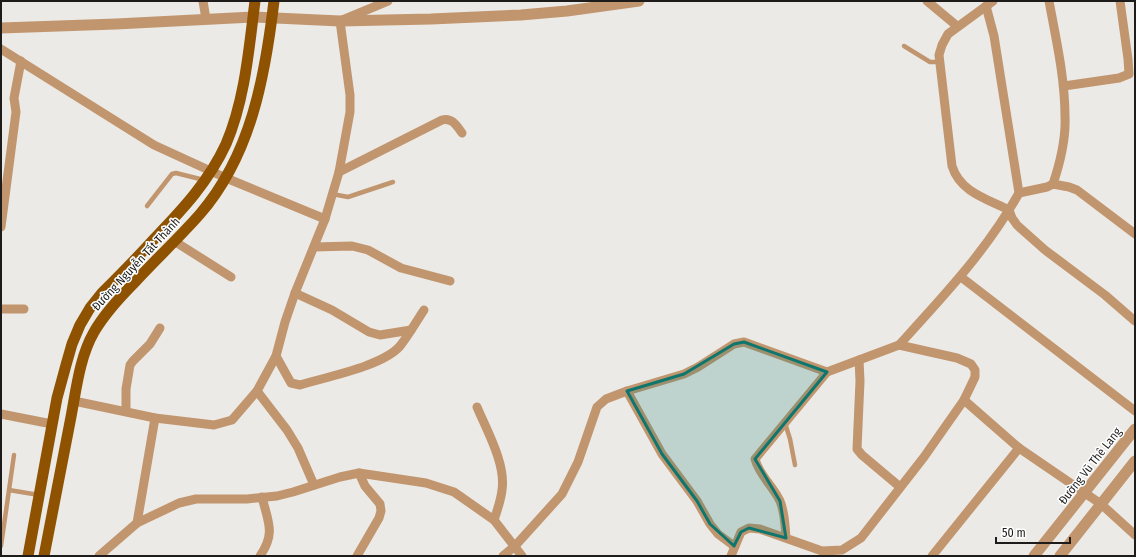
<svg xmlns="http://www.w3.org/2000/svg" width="1136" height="557" font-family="'Fira Sans Condensed',sans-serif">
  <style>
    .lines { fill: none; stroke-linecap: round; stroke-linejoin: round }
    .service { stroke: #c1966f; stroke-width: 4.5 }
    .minor { stroke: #c1966f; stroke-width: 9 }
    .tertiary { stroke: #c1966f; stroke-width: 11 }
    .primary { stroke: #8e5200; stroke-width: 11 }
    .marked { fill: #0f766e; fill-opacity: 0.2; stroke: #0f766e; stroke-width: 3; stroke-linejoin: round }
    .labels { text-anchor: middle; stroke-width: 3; stroke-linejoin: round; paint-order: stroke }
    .street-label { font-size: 12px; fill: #1d1c1b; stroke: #fff }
  </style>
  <rect width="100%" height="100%" fill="#eceae6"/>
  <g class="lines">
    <g class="service">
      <polyline points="904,46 930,62 940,62"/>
      <polyline points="332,194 348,197 393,182"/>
      <polyline points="147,206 172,174 176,173 204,180"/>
      <polyline points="785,423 790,439 795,465"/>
      <polyline points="9,490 39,495"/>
      <polyline points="1,546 14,455"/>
    </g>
    <g class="minor">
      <polyline points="203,1 206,19"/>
      <polyline points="927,1 957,26"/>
      <path d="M993,1L948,34L942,45L939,55L952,166C960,192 987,199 1009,210L1012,218L1017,225L1045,250L1105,295L1135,321"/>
      <path d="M1049,1C1056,39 1065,78 1065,117C1066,139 1060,163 1053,184"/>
      <polyline points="1,49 154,145 226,178 325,219"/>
      <polyline points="1064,86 1119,78 1129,74 1128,59 1120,1"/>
      <path d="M339,172L442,120C452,117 457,126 462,133"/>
      <polyline points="1019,193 1047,187 1053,184 1069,187 1077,190 1135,234"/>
      <polyline points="1,227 16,112 14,98 21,61"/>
      <polyline points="174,241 231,277"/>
      <polyline points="314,247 352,246 368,250 401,268 450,281"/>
      <polyline points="961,277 1135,411"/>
      <polyline points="295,293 332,310 369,332 380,335 411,330"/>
      <polyline points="1,309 24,309"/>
      <path d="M899,345C942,298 988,249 1019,193L994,36L986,6"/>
      <path d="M276,356L291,383L300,385C326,377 383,366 400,346C409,335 416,322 424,310"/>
      <polyline points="859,360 860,381 857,449 862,455 900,487"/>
      <polyline points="257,391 287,430 298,448 314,485"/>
      <polyline points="627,391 662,454 697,501 710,524 718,534 734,546"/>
      <polyline points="964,400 1019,448"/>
      <polyline points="74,401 155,418 214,425 232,420 257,391 276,356 285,322 295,293 325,219 339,172 350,112 350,95 340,21 388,1"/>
      <polyline points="126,411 126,389 130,365 133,361 150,344 160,328"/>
      <polyline points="1,414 52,424"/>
      <polyline points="494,520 522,556"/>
      <polyline points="137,523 155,418"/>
      <path d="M99,556L137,523L179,503L196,499H247L277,496L293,492L340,477L359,473L426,483L454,492L494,520C497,511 501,500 502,490C506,464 487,431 477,407"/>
      <path d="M260,556C276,533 268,522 262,497"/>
      <polyline points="357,556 379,518 381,511 380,504 365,486 359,473"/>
      <polyline points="503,556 515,546 562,494 578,462 597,407 606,399 627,391 684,374 698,367 734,344 744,342 827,372"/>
      <path d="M731,556L741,532L749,528L760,529L822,551L842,550L861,538L924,457L964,400L975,377V370L971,364L957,358L899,345L827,372L755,459C759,475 773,486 780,501C785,513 785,526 786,538"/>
      <polyline points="932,556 1019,448 1101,504 1135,535"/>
    </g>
    <g class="tertiary">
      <polyline points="1,28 116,24 253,17 340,21 431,19 521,15 567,11 639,1"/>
      <polyline points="1034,556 1135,429"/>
      <polyline points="1060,556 1135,461"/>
    </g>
    <g class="primary">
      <path d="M28,556L57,398L66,365L72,344L80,325L90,308L102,293C120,275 138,257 155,238C183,209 209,181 226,144C245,100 249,48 255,1"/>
      <path d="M44,556C53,511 61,467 70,422C76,392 79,358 94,332C105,313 120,297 135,282C156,259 179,238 200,214C251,155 265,77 274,1"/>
    </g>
  </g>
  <path class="marked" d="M744,342L827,372L755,459L780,501L786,538L749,528L741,532L734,546L710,524L697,501L662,454L627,391L684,374L734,344Z"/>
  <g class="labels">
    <g class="street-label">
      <text transform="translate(136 264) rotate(-47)" y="4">Đường Nguyễn Tất Thành</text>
      <text transform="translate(1090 466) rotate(-52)" y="4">Đường Vũ Thê Lang</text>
    </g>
  </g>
  <rect width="1136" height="557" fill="none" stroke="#1d1c1b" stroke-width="4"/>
  <path d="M996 537v6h74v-6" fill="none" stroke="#1d1c1b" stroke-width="2"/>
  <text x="1002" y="537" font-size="12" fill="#1d1c1b" stroke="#ffffff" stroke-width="3" paint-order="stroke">50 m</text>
</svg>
